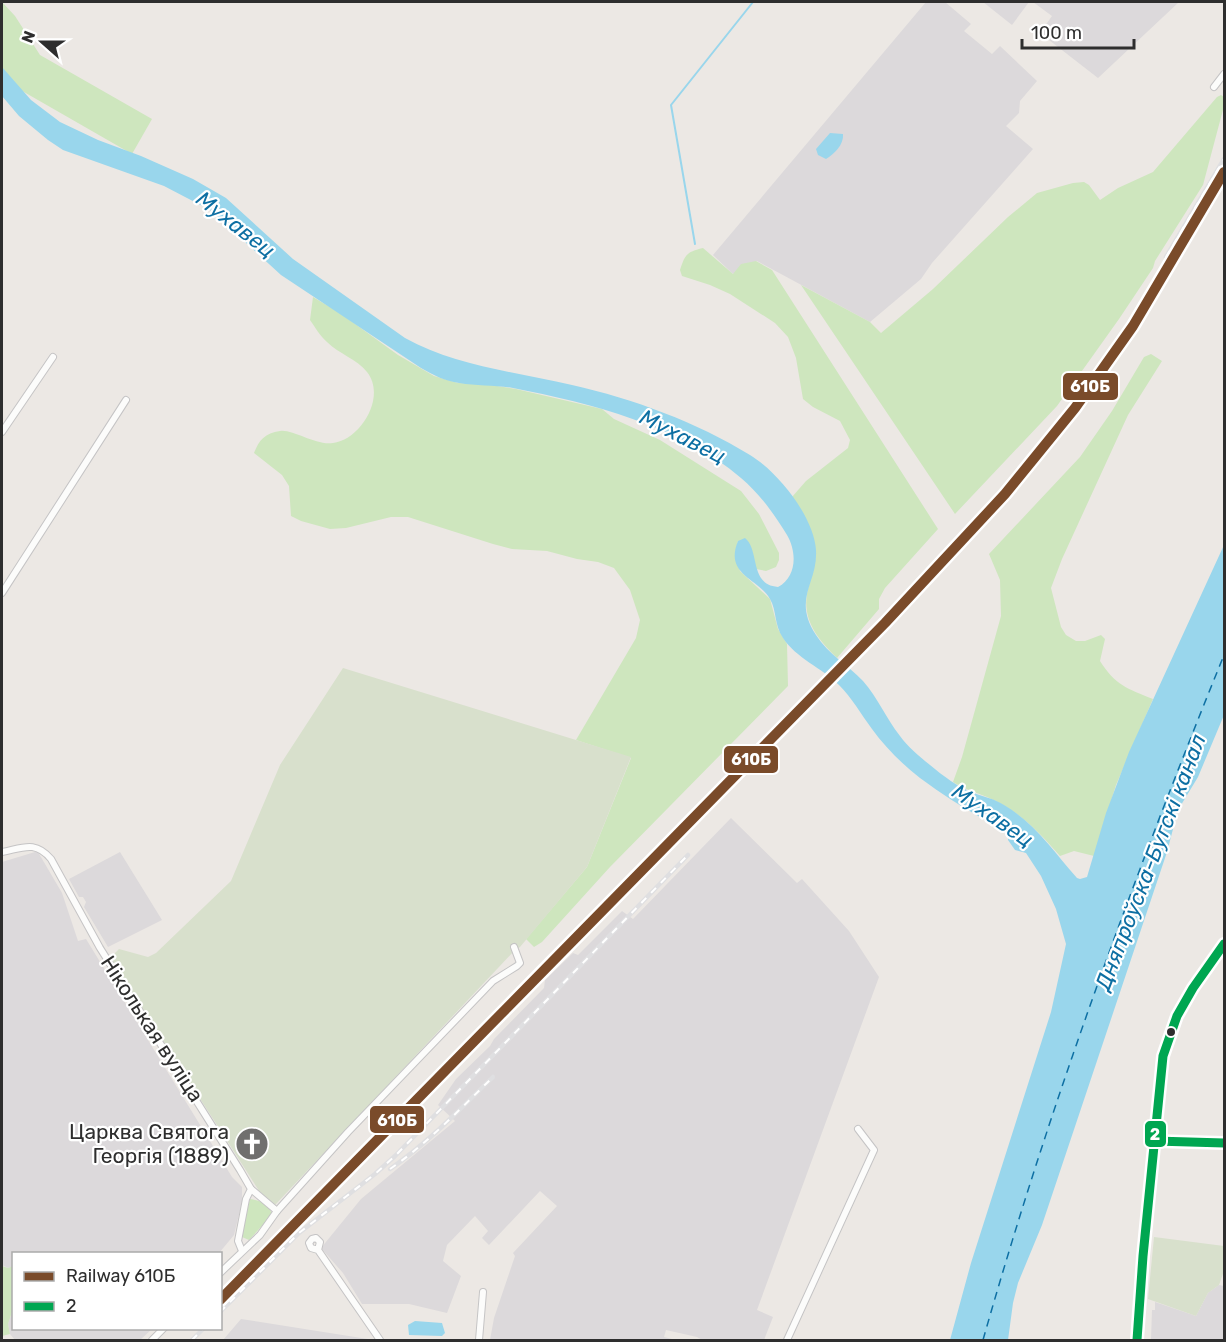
<svg xmlns="http://www.w3.org/2000/svg" width="1226" height="1342" font-family="Rubik,sans-serif">
  <style>
    .industrial { fill: #dcd9db }
    .green { fill: #cee6be }
    .cemetery { fill: #d8e0cc }
    .water { fill: #99d6ec }
    .lines { fill: none; stroke-linecap: round; stroke-linejoin: round }
    .stream { stroke: #99d6ec; stroke-width: 2 }
    .ferry { stroke: #0d6fa3; stroke-width: 1.5; stroke-dasharray: 8 6; stroke-linecap: butt }
    .street-casing { stroke: #c5c4c5; stroke-width: 8 }
    .secondary-casing { stroke: #c5c4c5; stroke-width: 10 }
    .primary-casing { stroke: #c6c5c4; stroke-width: 12 }
    .street { stroke: #fcfcfb; stroke-width: 6 }
    .secondary { stroke: #fcfcfb; stroke-width: 9 }
    .primary { stroke: #e8e4d6; stroke-width: 10 }
    .rail-casing { stroke: #dfdfe1; stroke-width: 4.5 }
    .rail { stroke: #fff; stroke-width: 2; stroke-dasharray: 7; stroke-linecap: butt }
    .bus-1-casing { stroke: #fff; stroke-width: 14 }
    .bus-1 { stroke: #00a651; stroke-width: 9 }
    .rail-1-casing { stroke: #fff; stroke-width: 15 }
    .rail-1 { stroke: #7a4b2a; stroke-width: 10 }
    .bus-dot { fill: #2e2e2e; stroke: #fff; stroke-width: 2 }
    .labels { text-anchor: middle; stroke-width: 4.5; stroke-linejoin: round; paint-order: stroke }
    .street-label { font-size: 21px; fill: #2e2e2e; stroke: #fff }
    .poi-label { font-size: 21px; fill: #2e2e2e; stroke: #fff; text-anchor: end }
    .water-label { font-size: 22px; font-style: italic; fill: #0d6fa3; stroke: #fff }
    .line-badge { stroke: #fff; stroke-width: 2 }
    .badge-label { font-size: 16px; text-anchor: middle; font-weight: bold; fill: #fff }
  </style>
  <rect width="100%" height="100%" fill="#ece8e4"/>
  <g class="industrial">
    <polygon points="926,2 945,2 971,24 964,31 992,54 1000,46 1037,81 1020,101 1019,113 1006,126 1033,149 932,263 921,279 870,322 757,261 733,274 713,255"/>
    <polygon points="983,2 1029,2 1012,25"/>
    <polygon points="1033,2 1179,2 1098,78 1040,33 1052,16"/>
    <polygon points="731,818 797,883 802,879 849,931 879,977 757,1310 773,1317 764,1340 702,1340 697,1337 666,1330 664,1337 676,1340 490,1340 494,1318 515,1256 513,1253 557,1206 540,1191 489,1245 482,1238 488,1231 475,1216 447,1245 443,1261 461,1276 447,1313 409,1304 362,1304 343,1273 321,1248 361,1199 455,1121 438,1105 456,1079 490,1046 494,1039 544,988 545,980 573,953 578,955 622,911 633,919"/>
    <polygon points="35,852 38,852 62,893 78,941 86,939 232,1177 242,1187 242,1202 234,1235 219,1253 14,1254 13,1266 8,1268 2,1265 2,1243 3,1240 2,1236 2,862"/>
    <polygon points="120,852 162,920 108,947 84,907 86,902 83,897 79,897 69,879"/>
    <polygon points="1219,1285 1224,1286 1224,1340 1151,1340 1152,1310 1155,1310 1155,1302 1196,1316 1208,1293"/>
    <polygon points="13,1309 14,1328 152,1329 140,1340 15,1340 10,1334 8,1324"/>
    <polygon points="241,1319 374,1340 375,1340 223,1340"/>
  </g>
  <g class="green">
    <polygon points="2,2 15,16 40,55 152,119 132,154 17,88 2,69"/>
    <polygon points="1221,95 1224,97 1224,106 1203,185 1155,261 1153,268 1119,319 1057,406 955,514 801,285 870,322 881,333 933,289 1008,217 1037,193 1073,183 1084,182 1089,185 1100,200 1118,188 1153,172 1217,97"/>
    <path d="M703,248L733,274L741,264L756,261L772,270L938,529L885,588L879,599V609L837,658C813,635 798,613 811,579L802,512L792,497L806,481L848,448L850,440L840,421L813,407L803,399L796,358L788,337L775,323L730,294L710,285L682,276L680,270C685,255 686,252 703,248Z"/>
    <path d="M313,297L340,313L398,355L434,376L458,383L485,384L516,389L602,409L614,419L660,440L741,491L759,514L779,553V560L776,567L766,571L756,569L753,561L738,541L735,554L740,571L770,599L778,629L787,644L788,686L610,867L542,942L534,947L526,939L587,867L631,758L576,740L636,638L640,620L630,590L614,568L598,562L577,559L547,551L512,549L493,544L408,517H391L346,528L330,529L301,521L291,516L289,486L282,475L254,453C259,440 265,433 280,431C293,429 316,446 333,443C360,440 387,397 367,372C357,359 339,354 327,342C320,336 315,327 310,320Z"/>
    <path d="M1151,354L1162,361L1128,415L1062,559L1051,588L1061,627L1066,635L1076,641H1085L1101,635L1105,639L1100,661C1115,685 1128,689 1153,699L1116,785L1094,856L1074,851L1060,856C1039,832 1017,809 987,797C975,792 964,789 953,782L962,757L1001,616L1000,580L989,554L1080,457L1112,411L1144,357Z"/>
    <path d="M250,1199C261,1201 269,1203 272,1215L249,1240L242,1237V1232Z"/>
    <polygon points="2,1266 8,1268 13,1266 13,1309 8,1324 10,1334 2,1336"/>
  </g>
  <g class="cemetery">
    <polygon points="343,668 631,757 587,867 520,947 514,951 275,1205 263,1197 110,958 119,949 148,957 156,953 231,881 280,765"/>
    <polygon points="1154,1237 1224,1246 1224,1271 1219,1285 1208,1293 1196,1316 1148,1299"/>
  </g>
  <g class="water">
    <path d="M2,67L31,100L60,122L98,140L141,156L193,179L226,198L293,259L405,338C455,366 516,372 572,385C634,399 696,422 750,455C778,472 814,517 816,550C818,584 792,598 816,635C828,654 848,665 863,681C878,698 886,718 900,736C908,747 920,757 930,765C943,776 958,787 974,793C984,797 995,799 1004,805C1035,823 1054,852 1077,878L1080,879L1087,877L1106,813L1129,752L1224,545V715L1198,777L1178,810L1167,852L1042,1225L1018,1283L1013,1303L1008,1340H950L971,1263L1051,1012L1066,944L1056,909L1041,876L1026,853L1015,850L1008,840V835C1001,828 994,825 985,820C964,808 940,793 920,778C902,764 885,747 872,729C861,714 852,698 839,685C822,668 796,658 783,638C774,625 777,611 770,599C758,578 724,575 738,541L745,538C760,550 749,585 778,587C797,577 797,552 787,535C774,514 760,494 741,478C681,426 590,403 513,388C495,385 477,386 459,383C445,381 433,375 421,368L281,275L210,210L164,186L63,150L48,140L19,116L2,96Z"/>
    <path d="M830,133L843,134C844,145 834,154 826,159L818,155L816,149Z"/>
    <polygon points="415,1321 442,1323 445,1333 442,1336 409,1335 408,1325"/>
  </g>
  <g class="lines">
    <polyline class="stream" points="695,244 671,105 753,2"/>
    <path class="ferry" d="M983,1340C1049,1107 1133,879 1224,655"/>
    <defs>
      <g id="street">
        <polyline points="1214,87 1224,74"/>
        <polyline points="2,432 53,357"/>
        <polyline points="2,593 126,400"/>
        <path d="M2,852C23,848 35,840 51,859L100,948L240,1170L251,1189L246,1199L238,1241L242,1251"/>
        <polyline points="251,1189 277,1211 348,1132 493,981 517,966 520,963 514,947"/>
        <polyline points="318,1250 320,1242 316,1238 312,1239 309,1243 311,1248 318,1250 380,1340"/>
        <polyline points="220,1273 260,1235 277,1211"/>
        <polyline points="152,1340 164,1328"/>
        <polyline points="479,1340 483,1292"/>
        <polyline points="787,1340 874,1150 858,1129"/>
      </g>
      <polyline id="secondary" points="1155,1141 1224,1143"/>
      <polyline id="primary" points="1137,1340 1143,1256 1163,1056 1177,1016 1193,988 1224,944"/>
    </defs>
    <use href="#street" class="street-casing"/>
    <use href="#secondary" class="secondary-casing"/>
    <use href="#primary" class="primary-casing"/>
    <use href="#street" class="street"/>
    <use href="#secondary" class="secondary"/>
    <use href="#primary" class="primary"/>
    <defs>
      <g id="rail">
        <polyline points="1166,257 1224,159"/>
        <path d="M390,1169C428,1143 460,1109 493,1077"/>
        <polyline points="220,1312 299,1233 375,1174 395,1156 688,855"/>
        <polyline points="192,1340 204,1328"/>
      </g>
    </defs>
    <use href="#rail" class="rail-casing"/>
    <use href="#rail" class="rail"/>
    <defs>
      <g id="bus-1">
        <polyline points="1155,1141 1224,1143"/>
        <polyline points="1137,1340 1143,1256 1163,1056 1177,1016 1193,988 1224,944"/>
      </g>
    </defs>
    <use href="#bus-1" class="bus-1-casing"/>
    <use href="#bus-1" class="bus-1"/>
    <defs>
      <polyline id="rail-1" points="220,1300 885,623 1005,494 1075,408 1133,326 1224,172"/>
    </defs>
    <use href="#rail-1" class="rail-1-casing"/>
    <use href="#rail-1" class="rail-1"/>
  </g>
  <defs>
    <symbol id="church-disc" viewBox="-11 -11 22 22"><circle r="9.5" fill="#706f6e" stroke="#fff"/><path d="M-1.2-6h2.4v3.5h3.3v2.4h-3.3V6h-2.4V-.1h-3.3v-2.4h3.3Z" fill="#fff"/></symbol>
  </defs>
  <g fill-rule="evenodd">
    <use href="#church-disc" x="233" y="1125" width="38" height="38"/>
  </g>
  <circle class="bus-dot" cx="1171" cy="1032" r="5"/>
  <g class="labels">
    <g class="street-label">
      <text transform="translate(152 1029) rotate(57)" y="7">Ніколькая вуліца</text>
    </g>
    <g class="poi-label">
      <text x="229" y="1139">Царква Святога<tspan x="229" dy="24">Георгія (1889)</tspan></text>
    </g>
    <g class="water-label">
      <text transform="translate(236 224) rotate(38)" y="8">Мухавец</text>
      <text transform="translate(683 436) rotate(27)" y="8">Мухавец</text>
      <text transform="translate(993 815) rotate(35)" y="8">Мухавец</text>
      <text transform="translate(1150 862) rotate(-69)" y="8">Дняпроўска-Бугскі канал</text>
    </g>
  </g>
  <g class="line-badge">
    <rect x="1062" y="372" width="57" height="29" rx="6" fill="#7a4b2a"/>
    <rect x="723" y="745" width="56" height="29" rx="6" fill="#7a4b2a"/>
    <rect x="369" y="1105" width="56" height="29" rx="6" fill="#7a4b2a"/>
    <rect x="1144" y="1120" width="23" height="28" rx="6" fill="#00a651"/>
  </g>
  <g class="badge-label">
    <text x="1090" y="392">610Б</text>
    <text x="751" y="765">610Б</text>
    <text x="397" y="1126">610Б</text>
    <text x="1155" y="1140">2</text>
  </g>
  <rect width="1226" height="1342" fill="none" stroke="#2e2e2e" stroke-width="6"/>
  <rect x="12" y="1252" width="210" height="78" fill="#ffffff" stroke="#ababab" stroke-width="1.5"/>
  <rect x="24" y="1272" width="30" height="9" fill="#7a4b2a" stroke="#ababab" stroke-width="1.5"/>
  <text x="66" y="1282" font-size="18" fill="#2e2e2e">Railway 610Б</text>
  <rect x="24" y="1302" width="30" height="9" fill="#00a651" stroke="#ababab" stroke-width="1.5"/>
  <text x="66" y="1312" font-size="18" fill="#2e2e2e">2</text>
  <g transform="translate(42 42) rotate(291)" stroke="#ffffff" stroke-width="4.5" paint-order="stroke">
  <path d="M0-4.5L10 22L0 15L-10 22Z" fill="#2e2e2e"/>
  <text y="-9" font-size="16" font-weight="bold" text-anchor="middle" fill="#2e2e2e">N</text>
  </g>
  <path d="M1022 39v9h112v-9" fill="none" stroke="#2e2e2e" stroke-width="3"/>
  <text x="1031" y="39" font-size="18" fill="#2e2e2e" stroke="#ffffff" stroke-width="4.5" paint-order="stroke">100 m</text>
</svg>
